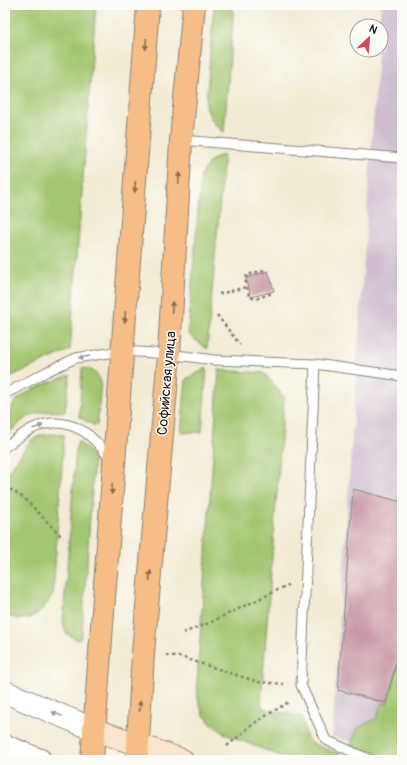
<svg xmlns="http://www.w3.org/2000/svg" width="407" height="765" font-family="Pangolin,sans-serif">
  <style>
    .industrial { fill: #cfbdcf }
    .green { fill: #a3c66f; stroke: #607146 }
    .building { fill: #c796a5 }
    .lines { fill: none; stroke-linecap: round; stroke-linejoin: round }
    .service-casing { stroke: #878478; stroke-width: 11 }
    .tertiary-casing { stroke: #878478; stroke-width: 24 }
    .secondary-casing { stroke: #878478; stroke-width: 24 }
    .primary-casing { stroke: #878478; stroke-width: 24 }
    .path { stroke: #878478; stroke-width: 2.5; stroke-dasharray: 3 3; stroke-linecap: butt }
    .service { stroke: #fff; stroke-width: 9 }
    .tertiary { stroke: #fff; stroke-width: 22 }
    .secondary { stroke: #fbe5cf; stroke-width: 22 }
    .primary { stroke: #f6be86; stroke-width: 22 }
    .oneway { fill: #896d51 }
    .oneway2 { fill: #999 }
    .labels { text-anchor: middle; stroke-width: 3; stroke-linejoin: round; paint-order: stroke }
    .street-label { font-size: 14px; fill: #1c1c1c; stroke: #fdfcf7 }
  </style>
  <rect width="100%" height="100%" fill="#fdfcf7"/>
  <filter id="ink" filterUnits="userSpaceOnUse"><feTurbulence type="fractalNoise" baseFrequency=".025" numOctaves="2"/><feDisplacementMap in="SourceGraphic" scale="8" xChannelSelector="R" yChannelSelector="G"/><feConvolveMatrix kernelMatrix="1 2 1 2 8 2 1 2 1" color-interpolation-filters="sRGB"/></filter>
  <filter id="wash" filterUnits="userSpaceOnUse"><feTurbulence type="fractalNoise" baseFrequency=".012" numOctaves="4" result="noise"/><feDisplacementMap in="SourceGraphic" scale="16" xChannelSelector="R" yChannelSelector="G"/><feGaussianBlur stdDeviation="0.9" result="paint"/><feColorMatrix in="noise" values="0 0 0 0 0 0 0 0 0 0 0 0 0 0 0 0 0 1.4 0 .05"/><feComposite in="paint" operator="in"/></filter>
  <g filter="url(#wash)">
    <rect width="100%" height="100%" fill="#f2ebd4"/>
    <polygon class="industrial" points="381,5 402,5 402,756 332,736 378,50 381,50 381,26 379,26"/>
    <g class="green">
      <polygon points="5,5 96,5 70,350 14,375 5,377"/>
      <path d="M214,5H234L224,132C213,125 209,117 206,105Z"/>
      <polygon points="222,155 224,155 207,349 188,334 201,175 210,161"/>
      <path d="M82,368C92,369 98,372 101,382L97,425H93L79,417Z"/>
      <polygon points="207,368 202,432 181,433 186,379"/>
      <polygon points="219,370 264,373 284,397 261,703 263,708 302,717 307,739 311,743 355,760 291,760 227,735 212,725 203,714 198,699 197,682"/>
      <path d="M70,375L65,412C50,411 34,411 22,421C17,425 13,431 7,432L5,430C7,419 10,406 18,399C31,388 54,381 70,375Z"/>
      <path d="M52,434L64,435L53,594C46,607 36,619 20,619C16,619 9,616 5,614V477L30,441L41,435Z"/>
      <polygon points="78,441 86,448 94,459 82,633 80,639 77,640 66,633 63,623 76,447"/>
      <polygon points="402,649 402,760 384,760 350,746 358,728 377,718 381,704 387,704"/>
    </g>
    <g id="blocks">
      <g class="building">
        <polygon points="268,271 274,291 251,297 246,278"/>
        <polygon points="353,489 402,502 402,640 386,703 338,690"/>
      </g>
    </g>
  </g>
  <g filter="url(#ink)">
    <use href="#blocks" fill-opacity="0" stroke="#878478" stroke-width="1"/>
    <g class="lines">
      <defs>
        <g id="service">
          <polyline points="181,140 402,158"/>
          <polyline points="315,364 301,685 326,740 371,760"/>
          <polyline points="5,394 46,372 76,358 122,351 169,354 214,360 315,364 402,376"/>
          <path d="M5,447C15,440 25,431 36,427C57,418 80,425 95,441C101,446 106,454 111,460"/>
        </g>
        <g id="tertiary">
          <polyline points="5,692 93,729"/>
          <polyline points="5,746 40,760"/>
        </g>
        <polyline id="secondary" points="93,729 182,760"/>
        <g id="primary">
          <polyline points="92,760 148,5"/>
          <polyline points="137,760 143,653 169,354 181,140 194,5"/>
        </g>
      </defs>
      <use href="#service" class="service-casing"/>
      <use href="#tertiary" class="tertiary-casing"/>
      <use href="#secondary" class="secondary-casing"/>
      <use href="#primary" class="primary-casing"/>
      <g class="path">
        <polyline points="264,270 247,275 245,280 249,296 255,299 273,293"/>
        <polyline points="219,294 246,287"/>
        <polyline points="217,315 240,345"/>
        <polyline points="5,486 24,498 63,538"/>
        <polyline points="183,633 209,623 288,585"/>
        <polyline points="166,655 181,657 258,682 284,684"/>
        <polyline points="227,746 253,724 290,701"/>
      </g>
      <use href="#service" class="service"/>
      <use href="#tertiary" class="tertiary"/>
      <use href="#secondary" class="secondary"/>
      <use href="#primary" class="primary"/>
    </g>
    <defs><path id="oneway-solid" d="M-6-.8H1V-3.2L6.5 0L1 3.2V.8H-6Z"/></defs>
    <g class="oneway">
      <use href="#oneway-solid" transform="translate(146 44) rotate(94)"/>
      <use href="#oneway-solid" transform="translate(179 178) rotate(-87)"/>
      <use href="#oneway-solid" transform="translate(135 187) rotate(94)"/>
      <use href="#oneway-solid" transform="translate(172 307) rotate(-87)"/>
      <use href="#oneway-solid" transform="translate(125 317) rotate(94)"/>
      <use href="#oneway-solid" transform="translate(112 489) rotate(94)"/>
      <use href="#oneway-solid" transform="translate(150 576) rotate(-85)"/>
      <use href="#oneway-solid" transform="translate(140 706) rotate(-86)"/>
    </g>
    <g class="oneway2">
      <use href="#oneway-solid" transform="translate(84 357) rotate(170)"/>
      <use href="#oneway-solid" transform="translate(38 427) rotate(-20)"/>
      <use href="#oneway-solid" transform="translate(57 714) rotate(-158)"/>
    </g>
  </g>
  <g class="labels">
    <g class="street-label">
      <text transform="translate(166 383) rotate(-85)" y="5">Софийская улица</text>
    </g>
  </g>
  <rect width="407" height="765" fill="none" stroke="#fdfcf7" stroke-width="20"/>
  <g transform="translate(369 38) rotate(26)"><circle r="19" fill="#fdfcf7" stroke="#a3a29f"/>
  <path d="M0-3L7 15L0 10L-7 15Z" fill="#d1495b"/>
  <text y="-6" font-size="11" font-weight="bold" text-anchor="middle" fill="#1c1c1c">N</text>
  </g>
</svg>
